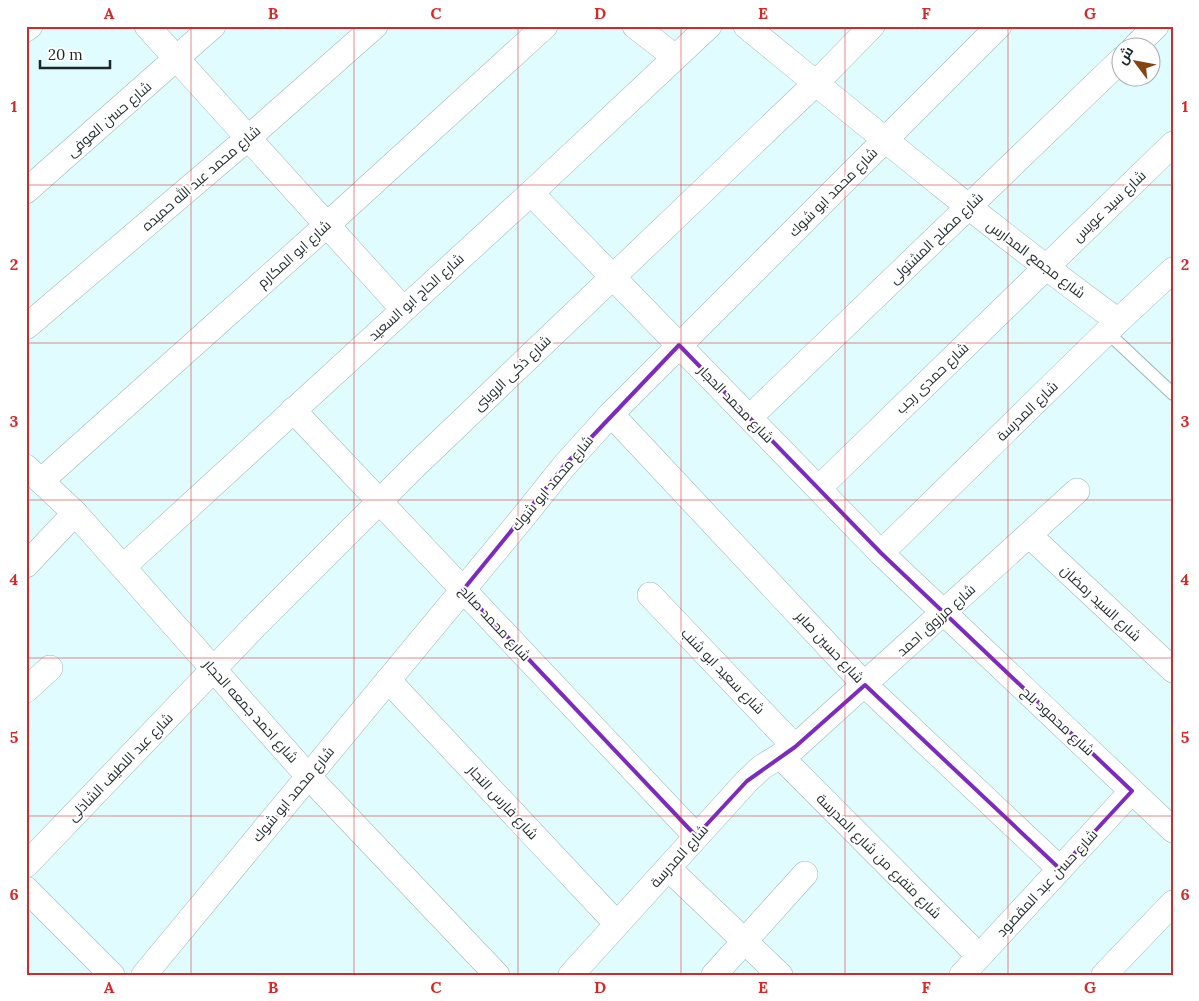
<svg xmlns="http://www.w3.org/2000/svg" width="1199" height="1001" font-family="Lora,Cairo,serif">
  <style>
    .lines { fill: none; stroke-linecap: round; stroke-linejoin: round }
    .lane-casing { stroke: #9db6b8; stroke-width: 14 }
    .street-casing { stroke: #9db6b8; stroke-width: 26 }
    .lane { stroke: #fff; stroke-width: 12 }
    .street { stroke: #fff; stroke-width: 25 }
    .marked { fill: none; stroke: #7b2cbf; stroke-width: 4; stroke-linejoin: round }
    .grid { fill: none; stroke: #d62828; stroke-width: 1; stroke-opacity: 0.55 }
    .labels { text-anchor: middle; stroke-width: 4; stroke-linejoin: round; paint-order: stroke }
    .street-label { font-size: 14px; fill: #1d2727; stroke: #fff }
    .neatline { fill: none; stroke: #d62828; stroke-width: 2 }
    .grid-label { font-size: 16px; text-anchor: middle; font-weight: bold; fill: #d62828 }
  </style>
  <rect width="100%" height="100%" fill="#e1fcfe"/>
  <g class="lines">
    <defs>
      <polyline id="lane" points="1107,332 1173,394"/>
      <g id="street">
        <polyline points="147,26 403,309"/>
        <polyline points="635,26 675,57"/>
        <path d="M746,26C868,126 990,227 1118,321"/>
        <polyline points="26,29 30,26"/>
        <polyline points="1134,48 1156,26"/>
        <polyline points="26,191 213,26"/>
        <polyline points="531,193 881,553 1173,830"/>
        <polyline points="26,327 247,139 375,26"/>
        <polyline points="293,410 696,836"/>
        <polyline points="611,414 865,685 1060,869"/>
        <polyline points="750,417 1122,59"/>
        <polyline points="26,467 75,513 308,776 497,975"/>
        <polyline points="41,481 327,225 545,26"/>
        <polyline points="819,488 1173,144"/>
        <polyline points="1029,535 1173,670"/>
        <polyline points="881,553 1118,321 1173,270"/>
        <polyline points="26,565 75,513"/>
        <polyline points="123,567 531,193 709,26"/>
        <polyline points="650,595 795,747"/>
        <polyline points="388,680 617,924"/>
        <polyline points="26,690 50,668"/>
        <polyline points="780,756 979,956"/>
        <polyline points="26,865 255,626 418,463 816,83 872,26"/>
        <polyline points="668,868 780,975"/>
        <polyline points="26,889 112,975"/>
        <polyline points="144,975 520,521 564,466 611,414 999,26"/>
        <polyline points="571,975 747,781 762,767 795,747 1077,491"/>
        <polyline points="714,975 805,874"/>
        <polyline points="962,975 1132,791"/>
        <polyline points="1104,975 1173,903"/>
      </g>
    </defs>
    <use href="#lane" class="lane-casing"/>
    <use href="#street" class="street-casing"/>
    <use href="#lane" class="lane"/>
    <use href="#street" class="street"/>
  </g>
  <path class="marked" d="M679,345L881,553L1132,791L1060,869L865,685L795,747L747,781L696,836L463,590L564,466Z"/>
  <path class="grid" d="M191,26V975M354,26V975M518,26V975M681,26V975M845,26V975M1008,26V975M26,185H1173M26,343H1173M26,500H1173M26,658H1173M26,816H1173"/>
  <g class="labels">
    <g class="street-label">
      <text transform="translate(109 119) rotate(-41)" y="5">شارع حسن العوفى</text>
      <text transform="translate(201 178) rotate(-41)" y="5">شارع محمد عبد الله حميده</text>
      <text transform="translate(833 192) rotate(-45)" y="5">شارع محمد ابو شوك</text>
      <text transform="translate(1109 206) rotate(-44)" y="5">شارع سيد عويس</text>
      <text transform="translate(936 238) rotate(-44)" y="5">شارع مصلح المشتولى</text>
      <text transform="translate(294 254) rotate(-42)" y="5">شارع ابو المكارم</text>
      <text transform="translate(1036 259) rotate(37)" y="5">شارع مجمع المدارس</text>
      <text transform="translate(416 297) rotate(-42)" y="5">شارع الحاج ابو السعيد</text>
      <text transform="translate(512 373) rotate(-44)" y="5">شارع ذكى الروينى</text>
      <text transform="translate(932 378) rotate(-44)" y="5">شارع حمدى رجب</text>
      <text transform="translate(736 404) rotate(46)" y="5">شارع محمد الحجار</text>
      <text transform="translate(1027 411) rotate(-44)" y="5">شارع المدرسة</text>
      <text transform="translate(552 483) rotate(-50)" y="5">شارع محمد ابو شوك</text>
      <text transform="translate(1101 603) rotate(43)" y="5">شارع السيد رمضان</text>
      <text transform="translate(936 620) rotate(-42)" y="5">شارع مرزوق احمد</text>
      <text transform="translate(495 623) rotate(47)" y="5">شارع محمد صالح</text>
      <text transform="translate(830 647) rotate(47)" y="5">شارع حسين صابر</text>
      <text transform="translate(723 671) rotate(46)" y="5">شارع سعيد ابو شنب</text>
      <text transform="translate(251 711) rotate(48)" y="5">شارع احمد جمعه الحجار</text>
      <text transform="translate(1058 721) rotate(43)" y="5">شارع محمود بلح</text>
      <text transform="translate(120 767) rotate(-46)" y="5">شارع عبد اللطيف الشاذلى</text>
      <text transform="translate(293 794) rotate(-50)" y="5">شارع محمد ابو شوك</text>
      <text transform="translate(503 802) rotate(47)" y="5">شارع فارس النجار</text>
      <text transform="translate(679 856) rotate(-48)" y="5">شارع المدرسة</text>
      <text transform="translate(879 856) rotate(45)" y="5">شارع متفرع من شارع المدرسة</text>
      <text transform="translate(1047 883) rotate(-47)" y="5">شارع حسن عبد المقصود</text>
    </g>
  </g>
  <rect width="1199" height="1001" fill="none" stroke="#ffffff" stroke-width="55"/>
  <g transform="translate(1136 62) rotate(302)"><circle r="24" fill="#ffffff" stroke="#a5a9a9"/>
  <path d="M0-4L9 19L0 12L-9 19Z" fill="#864412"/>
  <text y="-8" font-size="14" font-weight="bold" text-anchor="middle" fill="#1d2727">ش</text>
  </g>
  <path d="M40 60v8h70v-8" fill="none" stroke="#1d2727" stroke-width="2.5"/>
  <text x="48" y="60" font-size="15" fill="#1d2727" stroke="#ffffff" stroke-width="4" paint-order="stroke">20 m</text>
  <rect x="28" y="28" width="1144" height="946" class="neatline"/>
  <g class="grid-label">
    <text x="109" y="19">A</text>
    <text x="273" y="19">B</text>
    <text x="436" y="19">C</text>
    <text x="600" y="19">D</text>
    <text x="763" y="19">E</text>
    <text x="926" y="19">F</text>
    <text x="1090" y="19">G</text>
    <text x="14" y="112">1</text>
    <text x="1185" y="112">1</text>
    <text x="14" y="270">2</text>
    <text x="1185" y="270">2</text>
    <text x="14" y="427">3</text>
    <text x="1185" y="427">3</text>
    <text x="14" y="585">4</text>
    <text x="1185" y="585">4</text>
    <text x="14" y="743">5</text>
    <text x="1185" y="743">5</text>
    <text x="14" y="900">6</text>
    <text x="1185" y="900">6</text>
    <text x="109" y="993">A</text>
    <text x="273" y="993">B</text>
    <text x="436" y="993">C</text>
    <text x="600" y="993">D</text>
    <text x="763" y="993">E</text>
    <text x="926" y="993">F</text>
    <text x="1090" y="993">G</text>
  </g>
</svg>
